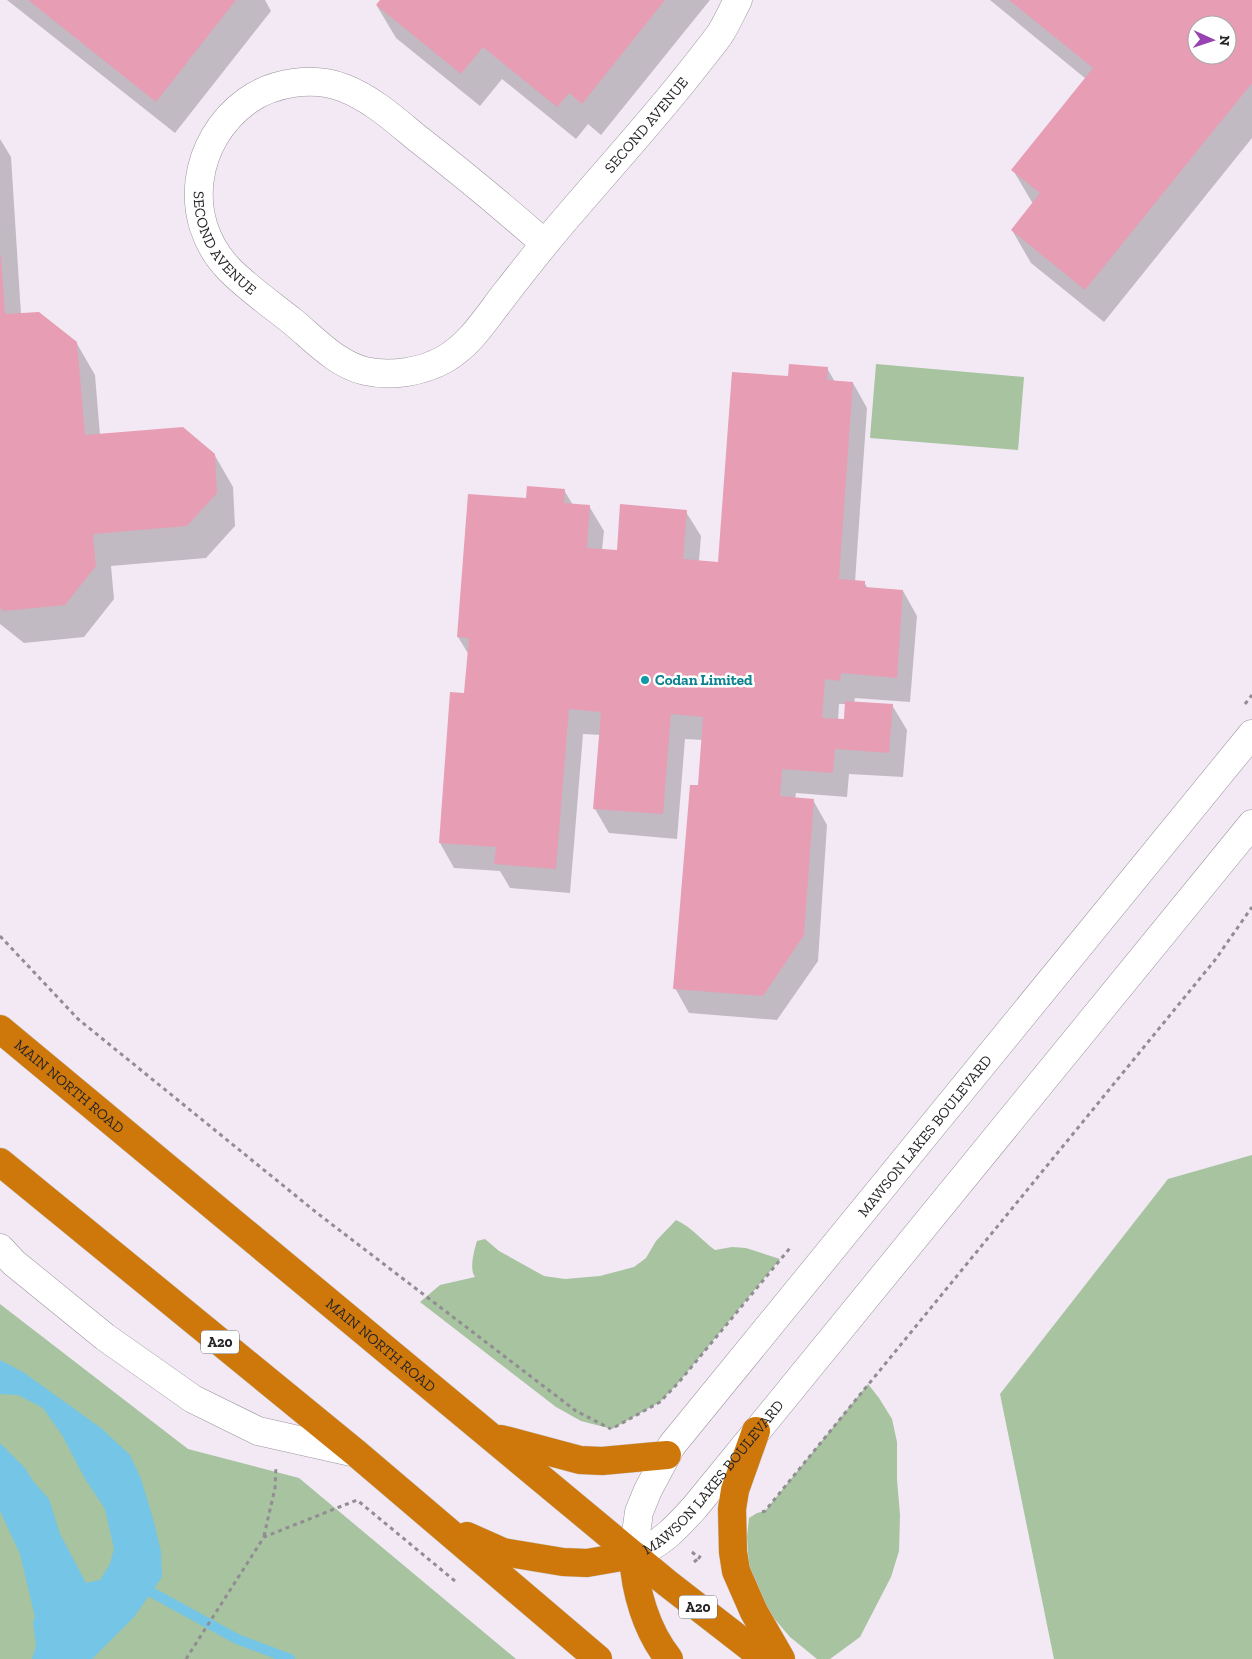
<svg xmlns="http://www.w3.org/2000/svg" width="1252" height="1659" font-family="'Zilla Slab',serif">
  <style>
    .green { fill: #a7c3a0 }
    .water { fill: #75c5e7 }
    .shadow { fill: #0003; fill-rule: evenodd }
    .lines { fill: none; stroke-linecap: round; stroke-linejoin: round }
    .stream { stroke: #75c5e7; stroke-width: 10 }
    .building { fill: #e79db4; fill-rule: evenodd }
    .minor-casing { stroke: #9c949e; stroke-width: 29 }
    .highway-casing { stroke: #cbcacb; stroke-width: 29 }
    .path { stroke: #928c93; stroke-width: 3; stroke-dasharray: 4 4; stroke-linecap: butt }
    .minor { stroke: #fff; stroke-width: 28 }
    .highway { stroke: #ce770b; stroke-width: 28 }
    .culture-dot { fill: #0f9aa8; stroke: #fff; stroke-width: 2 }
    .labels { text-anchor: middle; stroke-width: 5; stroke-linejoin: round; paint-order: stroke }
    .shield { fill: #fff; stroke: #686668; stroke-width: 1 }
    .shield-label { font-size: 14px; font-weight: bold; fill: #272428 }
    .street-label { font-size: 15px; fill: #272428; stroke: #fff }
    .culture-label { font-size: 15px; font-weight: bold; fill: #0d838f; stroke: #fff; text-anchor: start }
  </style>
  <rect width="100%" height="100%" fill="#f2e9f4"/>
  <g class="green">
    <polygon points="876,364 1024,377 1018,450 870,438"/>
    <polygon points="1252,1155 1252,1659 1054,1659 1000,1394 1168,1179"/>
    <path d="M676,1220C692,1227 701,1240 715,1250L732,1247L746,1248L780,1259L679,1382L660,1402L612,1429L581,1421L556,1407L420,1302L440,1285L475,1277C469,1269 474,1251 477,1241L485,1239L499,1251L544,1276L565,1279L600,1276L634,1267L646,1258L656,1241Z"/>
    <polygon points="0,1304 188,1449 299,1478 516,1659 0,1659"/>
    <polygon points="868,1384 879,1398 892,1419 897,1442 897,1479 900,1515 899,1551 891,1577 860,1637 830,1659 817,1659 790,1637 772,1616 759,1595 749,1569 747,1537 749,1518 757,1513 765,1511"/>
  </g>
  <polygon class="water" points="0,1360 23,1372 101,1428 130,1455 141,1479 154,1522 161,1552 162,1577 134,1617 92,1659 32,1659 36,1646 33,1622 35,1617 20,1554 0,1511 0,1443 25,1468 33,1481 49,1499 60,1534 86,1583 100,1580 110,1564 114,1549 105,1509 84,1477 62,1435 43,1408 18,1395 0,1394"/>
  <g class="shadow">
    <polygon points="7,0 265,0 271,11 175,133"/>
    <polygon points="382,0 710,0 601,135 588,124 576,139 502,79 480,106 396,38 377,6"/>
    <path d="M990,0H1252V138L1104,322L1031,263L1012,230L1033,204L1013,170L1086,79ZM1197,25H1227V55H1197Z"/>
    <polygon points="0,139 11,157 21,314 76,342 95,375 100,435 214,454 233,487 235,526 206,558 111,566 114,599 84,637 24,643 0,624"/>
    <path d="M827,368L835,382L853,383L867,408L855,582H864L868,589L903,591L917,616L910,702L855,698L854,703L892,705L907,730L903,777L849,774L847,797L796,793L795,799L813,800L827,825L818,961L777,1020L689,1013L675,988L699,787L703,740L685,739L677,839L609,833L595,809L601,735L583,734L570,893L510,888L500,871L454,868L440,843L465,695L469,655L458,637L527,499L564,490L573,505L589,506L604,531L602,550L618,552L686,512L701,536L699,561L720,563L789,377ZM839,704H846L845,721L838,720Z"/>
  </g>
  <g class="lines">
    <polyline class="stream" points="151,1592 237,1639 290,1659"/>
  </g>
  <g class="building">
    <polygon points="28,0 236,0 156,102"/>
    <polygon points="380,0 665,0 582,104 569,93 557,107 483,47 461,74 376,5"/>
    <path d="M1009,0H1252V83L1085,290L1011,230L1040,193L1011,170L1093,68ZM1197,25H1227V55H1197Z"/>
    <polygon points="0,256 1,256 5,314 39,312 77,342 85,435 183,427 215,454 217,493 187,526 93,534 96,566 65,605 4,611 0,608"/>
    <polygon points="789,364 828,367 827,380 853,382 839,579 865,581 865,587 903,590 897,678 841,673 840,681 825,679 822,718 844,719 845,701 893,704 889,753 835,749 833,773 782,769 780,796 814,799 804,935 763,996 673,989 690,785 698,785 703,717 671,714 663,814 593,809 601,712 569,709 556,869 494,864 496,847 439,843 450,692 464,693 469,638 457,637 468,494 526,498 527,486 565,489 564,503 590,505 587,548 617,550 620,504 687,510 683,559 718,562 732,372 788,376"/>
  </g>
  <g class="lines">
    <defs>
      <g id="minor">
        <path id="s1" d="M544,243C503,207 461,172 417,138C394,119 372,99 344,88C314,76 273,82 247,101C193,140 181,218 228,268C246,287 272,305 292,321C314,339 336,364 365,371C391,377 422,372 445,359C471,344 487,317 505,294C526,267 547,240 569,215C609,168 651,122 689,74C699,61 710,48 720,34C727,23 732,11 738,0"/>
        <path id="s2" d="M1252,734L672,1445L648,1490L639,1512L633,1555C660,1546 677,1527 695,1507L1252,824"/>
        <polyline points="0,1248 14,1263 105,1337 193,1399 258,1431 356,1453"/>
      </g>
      <g id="highway">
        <path id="s3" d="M0,1029L667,1583L765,1659"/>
        <polyline points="0,1162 356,1453 598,1659"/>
        <polyline points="756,1431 735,1490 732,1509 733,1552 736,1571 754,1612 781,1659"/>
        <polyline points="501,1439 580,1460 602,1461 667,1455"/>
        <polyline points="467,1536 503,1552 563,1562 587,1563 633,1555"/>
        <path d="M633,1555C635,1591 646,1630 669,1659"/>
      </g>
    </defs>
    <use href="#minor" class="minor-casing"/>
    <use href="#highway" class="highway-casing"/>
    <g class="path">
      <polyline points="1245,704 1252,695"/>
      <polyline points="0,936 78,1019 317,1213 576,1411 611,1429"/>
      <polyline points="615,1427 660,1402 679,1382 790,1248"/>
      <polyline points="762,1512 765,1511 1215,960 1252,907"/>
      <polyline points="264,1536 275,1488 276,1466"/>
      <polyline points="692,1552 699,1558 702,1553"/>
      <polyline points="694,1562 699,1558"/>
      <polyline points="186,1659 264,1537 357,1500 455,1581"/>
    </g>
    <use href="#minor" class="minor"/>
    <use href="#highway" class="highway"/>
  </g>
  <circle class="culture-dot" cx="645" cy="680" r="5"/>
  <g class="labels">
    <g class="shield">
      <rect x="201" y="1330.5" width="38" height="23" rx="4"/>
      <rect x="679" y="1595.5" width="38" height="23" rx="4"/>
    </g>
    <g class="shield-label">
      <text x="220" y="1347">A20</text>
      <text x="698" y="1612">A20</text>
    </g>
    <g class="street-label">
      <text dy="5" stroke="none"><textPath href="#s1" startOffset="1110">SECOND AVENUE</textPath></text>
      <text dy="5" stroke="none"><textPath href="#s1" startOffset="521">SECOND AVENUE</textPath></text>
      <text dy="5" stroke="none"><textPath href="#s3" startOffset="90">MAIN NORTH ROAD</textPath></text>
      <text transform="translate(925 1136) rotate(-51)" y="5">MAWSON LAKES BOULEVARD</text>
      <text dy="5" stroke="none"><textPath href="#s3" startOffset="495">MAIN NORTH ROAD</textPath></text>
      <text dy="5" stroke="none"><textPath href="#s2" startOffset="1149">MAWSON LAKES BOULEVARD</textPath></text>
    </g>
    <g class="culture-label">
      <text x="655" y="685">Codan Limited</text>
    </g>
  </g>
  <g transform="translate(1212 40) rotate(93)"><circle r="24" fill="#ffffff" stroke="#a9a7a9"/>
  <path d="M0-4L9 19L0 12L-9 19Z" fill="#9743b1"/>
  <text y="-8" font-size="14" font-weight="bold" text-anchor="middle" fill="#272428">N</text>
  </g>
</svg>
